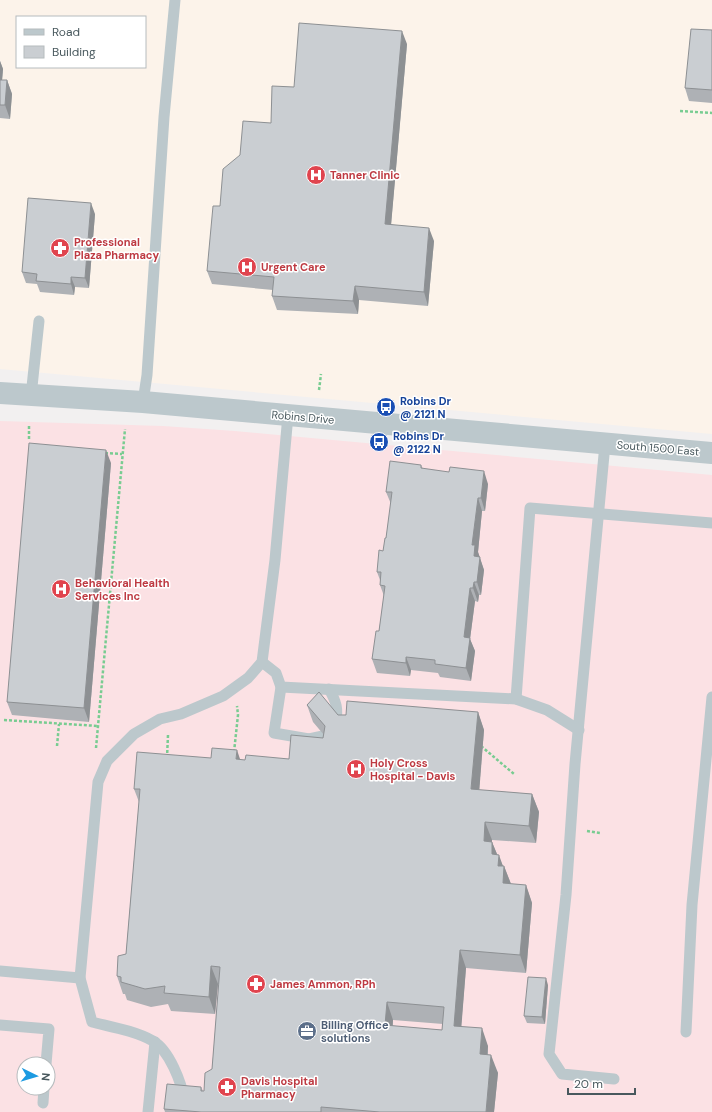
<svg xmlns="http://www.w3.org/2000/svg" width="712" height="1112" font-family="'DM Sans',sans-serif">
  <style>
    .commercial { fill: #fcf3ea; fill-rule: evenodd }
    .medical { fill: #fbe1e4; fill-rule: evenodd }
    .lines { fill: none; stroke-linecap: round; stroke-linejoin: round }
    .path { stroke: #78cc91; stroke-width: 2.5; stroke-dasharray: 3 2; stroke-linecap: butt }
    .service { stroke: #bcc8cc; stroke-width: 11 }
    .tertiary { stroke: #bcc8cc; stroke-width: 22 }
    .wall { fill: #aeb1b5; fill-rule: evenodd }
    .shaded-wall { fill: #8d9093 }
    .building { fill: #caced2; stroke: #8d9093; fill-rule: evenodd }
    .labels { text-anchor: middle; stroke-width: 3; stroke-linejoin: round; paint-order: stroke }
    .health-label { font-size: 11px; font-weight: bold; fill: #be3a42; stroke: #fff; text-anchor: start }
    .transit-label { font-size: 11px; font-weight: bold; fill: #164399; stroke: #fff; text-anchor: start }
    .street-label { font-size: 11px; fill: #48585d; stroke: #fff }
    .service-label { font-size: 11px; font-weight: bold; fill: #4e5e75; stroke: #fff; text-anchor: start }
  </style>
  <rect width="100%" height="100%" fill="#f2f0f0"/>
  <path class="commercial" d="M0,0H712V434L0,369ZM17,17H145V67H17Z"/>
  <path class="medical" d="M0,421L163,426L235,431L712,475V1112H0ZM24,1064H48V1088H24Z"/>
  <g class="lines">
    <g class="path">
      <polyline points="680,111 712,113"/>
      <polyline points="319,390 321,374"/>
      <polyline points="29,439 29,426"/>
      <polyline points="105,453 122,454"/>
      <polyline points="4,720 98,726"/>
      <polyline points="57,746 59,724"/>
      <polyline points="481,746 514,774"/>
      <polyline points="96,748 125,429"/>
      <polyline points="234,752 238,715 237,706"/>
      <polyline points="167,758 168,735"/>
      <polyline points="587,831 600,833"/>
    </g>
    <g class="service">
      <polyline points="31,396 39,321"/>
      <polyline points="143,402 147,375 164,117 175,0"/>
      <polyline points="605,444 575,764 566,895 549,1054 562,1074 614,1079"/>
      <polyline points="262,662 276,673 281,687 516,699 547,710 579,730"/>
      <polyline points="281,687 274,733 309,739 323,736"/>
      <path d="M329,689C336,701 339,710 335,723"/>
      <polyline points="516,699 530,508 712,523"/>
      <polyline points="0,971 80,978"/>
      <polyline points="0,1025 49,1029 46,1064"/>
      <polyline points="686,1032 692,905 712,697"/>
      <path d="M184,1100C182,1083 169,1050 153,1041C135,1031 112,1027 92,1022L80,978L98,782L107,761L134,734L160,719L181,714L223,696L248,678L262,662L275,560L288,415"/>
      <polyline points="43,1103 44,1088"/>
      <polyline points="148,1112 155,1042"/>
    </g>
    <polyline class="tertiary" points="0,393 143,402 712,453"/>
  </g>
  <g class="wall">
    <polygon points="712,30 712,103 689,101 685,88"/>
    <polygon points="407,44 391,224 434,241 428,306 359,300 358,314 277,310 272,296 273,290 212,284 207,271 220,206 240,155 271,123 294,87"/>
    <polygon points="0,61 3,69 2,80 7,80 12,94 10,119 0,118"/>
    <polygon points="95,214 89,288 75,287 74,295 40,292 37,284 26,283 22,272"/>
    <polygon points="111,463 89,722 12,715 7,702"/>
    <polygon points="421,465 423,469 488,484 485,511 482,511 478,552 484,570 481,595 479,595 478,602 475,601 470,639 475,651 471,681 440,677 438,673 411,670 410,676 377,673 372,659 379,631 384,596 380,585 380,580 377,572 383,551 386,538 391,504 386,492"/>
    <path d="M307,705L338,715L478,712L484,730L479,790L532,794L539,812L536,843L492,840V842L497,854L503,866H504L511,884L526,885L532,903L526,973L466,968L461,1027L488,1046V1055L498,1073L494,1112H165L164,1109L201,1087L203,1091H204L212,1069L219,984H218L215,1014L171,1011L168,1004L151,1007L127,1000L125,994H123L117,976L126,954L139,802L134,789L211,758L245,760L289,759L323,738L324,735L313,722ZM393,1020L443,1024L442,1030L393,1026Z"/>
    <polygon points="548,985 545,1024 527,1023 524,1016"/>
  </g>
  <g class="shaded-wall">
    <polygon points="402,31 407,44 390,237 385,224"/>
    <polygon points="0,61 3,69 1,93 0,89"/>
    <polygon points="7,80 12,94 10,119 5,105"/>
    <polygon points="91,203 95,214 89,288 85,278"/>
    <polygon points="429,228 434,241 428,306 424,292"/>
    <polygon points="71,277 75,287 74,295 71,284"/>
    <polygon points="355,286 359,300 358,314 353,301"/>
    <polygon points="106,450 111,463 89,722 84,708"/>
    <polygon points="484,471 488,484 485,511 481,498"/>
    <polygon points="478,498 482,511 478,552 484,570 481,595 477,582 474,556 472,545"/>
    <polygon points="474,582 479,595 478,602 473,588"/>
    <polygon points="470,588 475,601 470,639 475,651 471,681 466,668 464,637"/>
    <polygon points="406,657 411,670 410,676 406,663"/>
    <polygon points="478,712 484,730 478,807 471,789"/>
    <polygon points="237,750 243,768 236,759"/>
    <polygon points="532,794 539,812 536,843 529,826"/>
    <polygon points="485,822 492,840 490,859 484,841"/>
    <polygon points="492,842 499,859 499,855 504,869 504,866 511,884 509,901 492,854"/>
    <polygon points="526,885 532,903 526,973 520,955"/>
    <polygon points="460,950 466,968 460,1044 454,1026"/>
    <polygon points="211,966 218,984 215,1014 209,997"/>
    <polygon points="546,978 548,985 545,1024 542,1017"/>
    <polygon points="387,1002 393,1020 391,1043 385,1025"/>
    <polygon points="482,1028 488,1046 486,1072 480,1054"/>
    <polygon points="491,1055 498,1073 494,1112 486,1112"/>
  </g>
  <g class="building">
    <polygon points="299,23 402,31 385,224 429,228 424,292 355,286 353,301 272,296 274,277 207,271 213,206 220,206 223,169 240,155 243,121 271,123 272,86 294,87"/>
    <polygon points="691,29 712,30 712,90 685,88"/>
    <polygon points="0,80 7,80 5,105 0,105"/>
    <polygon points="28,198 91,203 85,278 71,277 71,284 36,281 37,274 22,272"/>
    <polygon points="29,443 106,450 84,708 7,702"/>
    <polygon points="390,461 421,465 421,468 449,472 450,467 484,471 481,498 478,498 472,545 475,545 474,556 480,557 477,582 474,582 473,588 470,588 464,637 470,638 466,668 435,664 435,660 406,657 406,663 372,659 376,631 379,631 385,586 380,585 381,572 377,572 379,550 383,551 385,538 386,538 392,492 386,492"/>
    <path d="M319,692L338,715H346L347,701L478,712L471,789L532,794L529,826L485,822L484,841L492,842V854L499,855L498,866H504L503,883L526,885L520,955L460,950L454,1026L482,1028L480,1054L491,1055L486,1112H380L321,1107V1112H201L164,1109L167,1084L201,1087V1091H204L205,1073L212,1069L220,967L211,966L209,997L164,993L165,986L145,989L121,982V977L117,976L118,956L126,954L140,789H134L137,752L211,758L212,748L237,750L236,759L245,760L246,755L289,759L291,735L323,738L325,726L307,705ZM387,1002L444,1007L442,1030L385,1025Z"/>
    <polygon points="528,977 546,978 542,1017 524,1016"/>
  </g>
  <defs>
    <symbol id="hospital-disc" viewBox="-11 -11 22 22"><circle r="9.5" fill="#e0444e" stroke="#fff"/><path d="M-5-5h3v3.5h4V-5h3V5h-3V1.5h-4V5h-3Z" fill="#fff"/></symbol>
    <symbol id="pharmacy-disc" viewBox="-11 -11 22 22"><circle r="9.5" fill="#e0444e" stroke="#fff"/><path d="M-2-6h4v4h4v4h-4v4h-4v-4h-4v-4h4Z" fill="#fff"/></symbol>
    <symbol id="bus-disc" viewBox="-11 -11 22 22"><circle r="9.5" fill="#1a4fb4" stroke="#fff"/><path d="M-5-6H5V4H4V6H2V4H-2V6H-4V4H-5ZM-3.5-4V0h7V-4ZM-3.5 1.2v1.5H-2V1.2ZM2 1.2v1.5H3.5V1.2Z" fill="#fff"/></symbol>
    <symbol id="office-disc" viewBox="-11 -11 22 22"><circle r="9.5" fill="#5c6f8a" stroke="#fff"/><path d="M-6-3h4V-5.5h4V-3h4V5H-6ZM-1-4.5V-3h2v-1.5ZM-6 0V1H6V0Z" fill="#fff"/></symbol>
  </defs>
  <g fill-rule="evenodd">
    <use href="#hospital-disc" x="305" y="164" width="22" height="22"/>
    <use href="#pharmacy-disc" x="49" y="237" width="22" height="22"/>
    <use href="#hospital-disc" x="236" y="256" width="22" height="22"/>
    <use href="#bus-disc" x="375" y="396" width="22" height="22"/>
    <use href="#bus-disc" x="368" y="431" width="22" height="22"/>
    <use href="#hospital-disc" x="50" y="578" width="22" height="22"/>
    <use href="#hospital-disc" x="345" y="758" width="22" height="22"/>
    <use href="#pharmacy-disc" x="245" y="973" width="22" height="22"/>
    <use href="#office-disc" x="296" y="1020" width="22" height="22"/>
    <use href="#pharmacy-disc" x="216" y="1076" width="22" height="22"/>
  </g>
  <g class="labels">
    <g class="health-label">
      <text x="330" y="179">Tanner Clinic</text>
      <text x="74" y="246">Professional<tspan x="74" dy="13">Plaza Pharmacy</tspan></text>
      <text x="261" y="271">Urgent Care</text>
      <text x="75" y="587">Behavioral Health<tspan x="75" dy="13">Services Inc</tspan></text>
      <text x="370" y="767">Holy Cross<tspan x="370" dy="13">Hospital - Davis</tspan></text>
      <text x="270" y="988">James Ammon, RPh</text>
      <text x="241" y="1085">Davis Hospital<tspan x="241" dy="13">Pharmacy</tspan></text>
    </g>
    <g class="transit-label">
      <text x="400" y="405">Robins Dr<tspan x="400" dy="13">@ 2121 N</tspan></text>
      <text x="393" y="440">Robins Dr<tspan x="393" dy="13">@ 2122 N</tspan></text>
    </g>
    <g class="street-label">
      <text transform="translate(303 417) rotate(5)" y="4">Robins Drive</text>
      <text transform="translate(658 448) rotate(5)" y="4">South 1500 East</text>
    </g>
    <g class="service-label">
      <text x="321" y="1029">Billing Office<tspan x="321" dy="13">solutions</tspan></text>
    </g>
  </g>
  <rect x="16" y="16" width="130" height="52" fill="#ffffff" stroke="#b6bcbe"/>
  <rect x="24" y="29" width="20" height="6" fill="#bcc8cc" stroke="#b6bcbe"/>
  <text x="52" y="36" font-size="12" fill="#48585d">Road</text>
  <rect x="24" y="46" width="20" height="12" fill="#caced2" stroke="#b6bcbe"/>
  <text x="52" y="56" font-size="12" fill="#48585d">Building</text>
  <g transform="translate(36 1076) rotate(95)"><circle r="19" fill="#ffffff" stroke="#b6bcbe"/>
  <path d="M0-3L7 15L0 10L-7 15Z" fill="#1c9ae1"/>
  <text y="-6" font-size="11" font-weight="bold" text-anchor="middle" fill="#48585d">N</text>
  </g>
  <path d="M568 1088v6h67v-6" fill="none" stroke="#48585d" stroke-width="2"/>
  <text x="574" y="1088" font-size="12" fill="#48585d" stroke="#ffffff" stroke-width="3" paint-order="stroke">20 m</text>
</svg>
